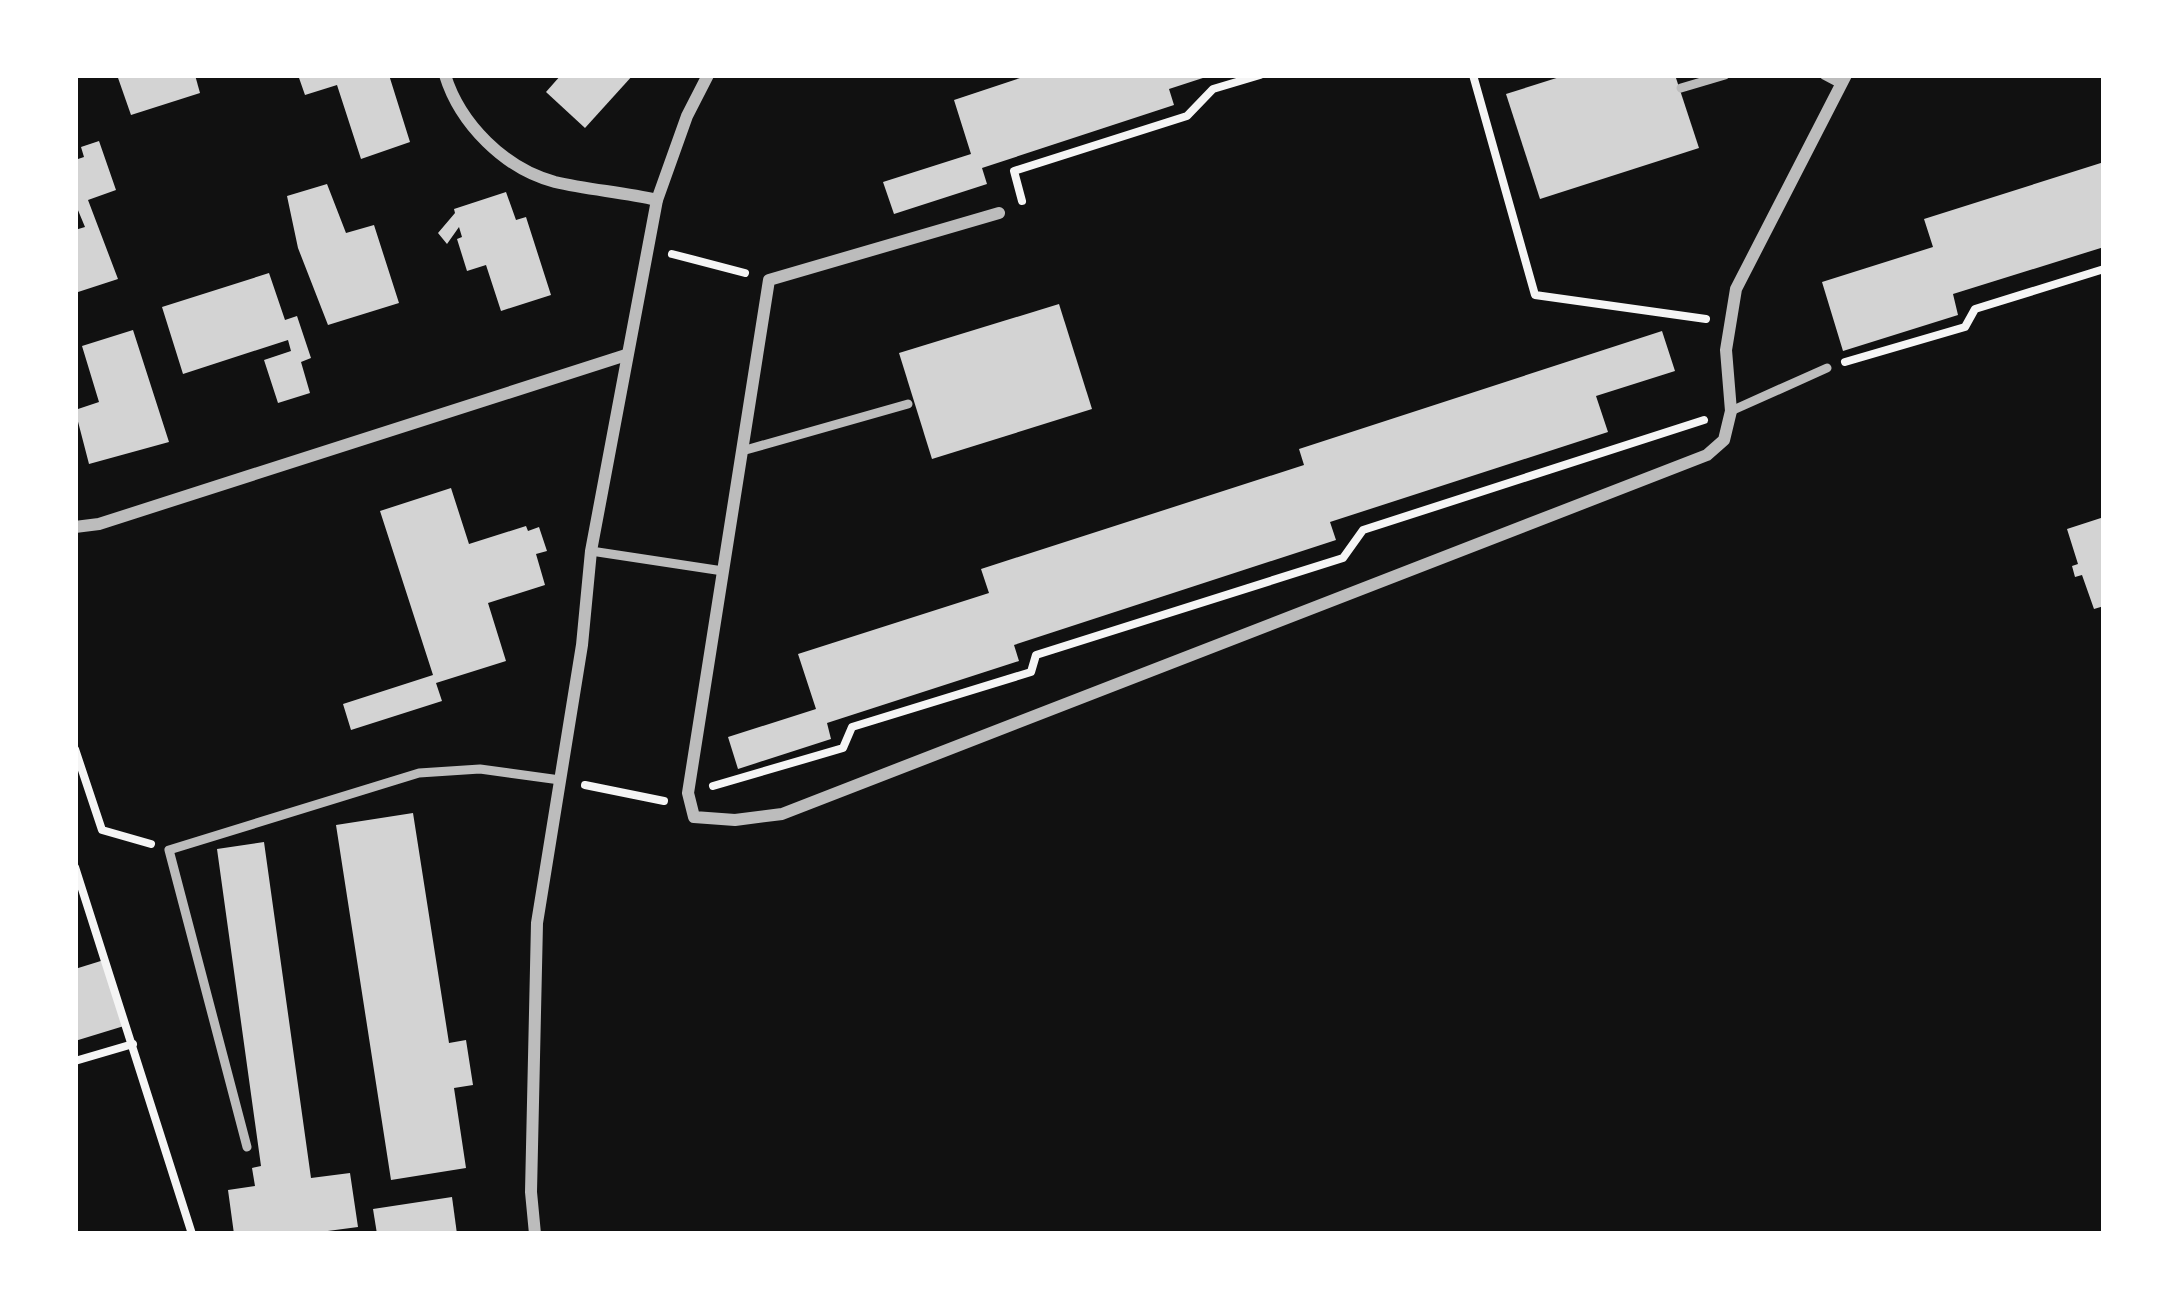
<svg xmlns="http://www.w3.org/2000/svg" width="2179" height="1309" font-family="'Exo 2',sans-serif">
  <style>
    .building { fill: #d3d3d3 }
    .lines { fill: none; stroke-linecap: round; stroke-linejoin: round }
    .path { stroke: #f5f5f5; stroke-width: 8 }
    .service { stroke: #bcbcbc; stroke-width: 9 }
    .minor { stroke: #bcbcbc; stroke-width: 12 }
  </style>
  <rect width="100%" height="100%" fill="#111"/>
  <g class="building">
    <polygon points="117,75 195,75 200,93 131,115"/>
    <polygon points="298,75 389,75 410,142 361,159 337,85 305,95"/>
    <polygon points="561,75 633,75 585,128 546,92"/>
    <polygon points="1029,75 1209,76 1169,89 1174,105 982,168 987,184 894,214 883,182 971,154 954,100"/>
    <polygon points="1566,75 1675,75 1699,148 1540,199 1506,94"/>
    <polygon points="99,141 116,190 88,200 118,279 75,293 75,230 85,227 75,203 75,160 84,157 81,147"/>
    <polygon points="2104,162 2104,247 1953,294 1958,315 1843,351 1822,282 1933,247 1924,219"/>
    <polygon points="327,184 346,233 374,225 399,303 328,325 298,248 287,196"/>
    <polygon points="506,192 516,220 526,217 551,295 501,311 486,265 467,271 457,239 462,237 459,227 447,244 438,233 455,213 454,209"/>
    <polygon points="269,273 285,320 297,316 311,358 301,362 310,393 278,403 264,360 291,351 288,340 183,374 162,307"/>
    <polygon points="1059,304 1092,409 932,459 899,353"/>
    <polygon points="133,330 169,442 89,464 75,410 99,402 82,346"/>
    <polygon points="1662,331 1675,371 1596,396 1608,432 1330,522 1336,540 1014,645 1019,661 827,723 831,739 738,769 728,737 816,709 798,654 989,593 981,569 1304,465 1299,449"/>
    <polygon points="451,488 469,544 526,526 528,531 539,527 547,551 536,554 545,585 488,603 506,661 436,683 442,701 351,730 343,704 433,675 380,511"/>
    <polygon points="2104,517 2104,606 2094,609 2082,575 2075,577 2072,566 2078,564 2067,529"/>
    <polygon points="413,813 449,1043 466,1040 473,1085 454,1088 466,1168 391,1180 336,825"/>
    <polygon points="264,842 311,1178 350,1173 358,1227 305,1234 234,1234 228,1190 255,1186 252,1168 261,1166 217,849"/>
    <polygon points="104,960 124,1026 75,1041 75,969"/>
    <polygon points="452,1197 457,1234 377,1234 373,1209"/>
  </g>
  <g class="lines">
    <g class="path">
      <polyline points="1473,75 1535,295 1706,319"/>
      <polyline points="1022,201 1014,171 1187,116 1213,89 1260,75"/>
      <polyline points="672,254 745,273"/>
      <polyline points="1845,362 1965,327 1975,309 2104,269"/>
      <polyline points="75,749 102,830 151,844"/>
      <polyline points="585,785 664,801"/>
      <polyline points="713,786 843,748 852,727 1031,672 1036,655 1343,558 1363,530 1704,420"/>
      <polyline points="75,867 192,1234"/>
      <polyline points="75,1061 133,1044"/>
    </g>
    <g class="service">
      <polyline points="1824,75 1841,84"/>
      <polyline points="1681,88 1725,75"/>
      <polyline points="1731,411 1827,368"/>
      <polyline points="742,451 908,404"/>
      <polyline points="591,551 723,571"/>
      <polyline points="247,1147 169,850 419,773 480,769 560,780"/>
    </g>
    <g class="minor">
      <path d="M445,75C460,124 505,169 555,182C589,190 623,192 657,200"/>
      <polyline points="999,213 769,280 688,793 694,817 735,820 782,814 1707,455 1724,440 1731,411 1726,350 1736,289 1846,75"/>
      <polyline points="75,527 99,524 626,355"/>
      <polyline points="535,1234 531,1192 537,923 582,645 591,551 657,200 687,116 708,75"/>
    </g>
  </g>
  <rect width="2179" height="1309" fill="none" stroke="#ffffff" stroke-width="156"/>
</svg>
